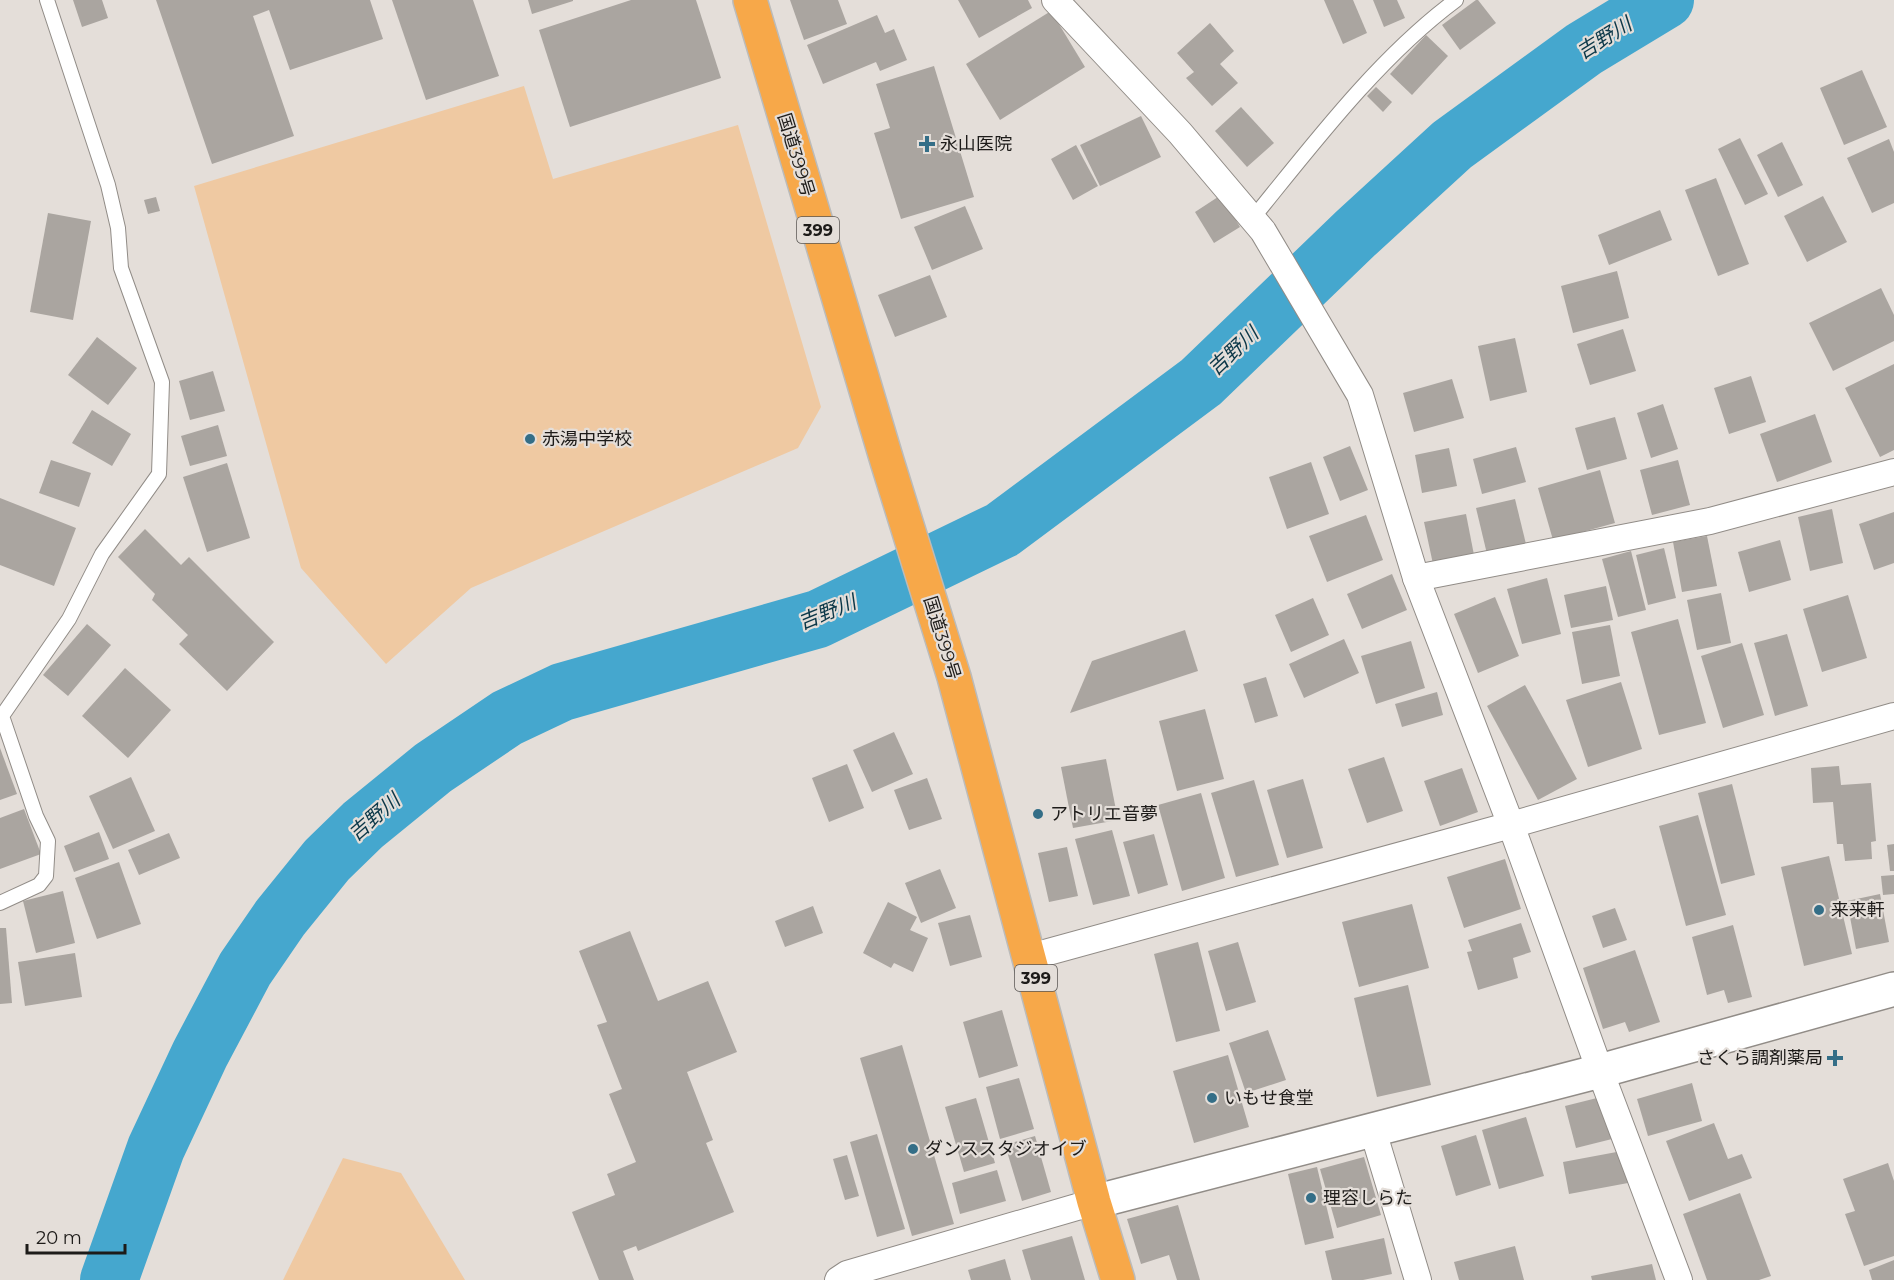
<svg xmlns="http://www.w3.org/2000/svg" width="1894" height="1280" font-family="Montserrat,'Noto Sans JP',sans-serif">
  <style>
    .green { fill: #efc9a2 }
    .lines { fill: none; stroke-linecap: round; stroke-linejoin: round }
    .river { stroke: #45a7ce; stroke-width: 58 }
    .building { fill: #aaa5a0 }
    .lane-casing { stroke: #918c87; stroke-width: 16 }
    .street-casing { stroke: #918c87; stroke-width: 28 }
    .secondary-casing { stroke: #918c87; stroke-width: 36 }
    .highway-casing { stroke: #bbbbba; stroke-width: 36 }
    .lane { stroke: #fff; stroke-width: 14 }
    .street { stroke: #fff; stroke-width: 26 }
    .secondary { stroke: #fff; stroke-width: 33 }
    .highway { stroke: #f7a849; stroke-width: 33 }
    .poi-dot { fill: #346e87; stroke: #e4ded9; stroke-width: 2 }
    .labels { text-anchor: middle; stroke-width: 4.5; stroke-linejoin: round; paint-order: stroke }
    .shield { fill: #e4ded9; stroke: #595653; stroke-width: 1.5 }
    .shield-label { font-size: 16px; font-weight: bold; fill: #1d1b19 }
    .poi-label { font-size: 18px; fill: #1d1b19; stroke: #e4ded9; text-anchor: start }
    .street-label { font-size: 18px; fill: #1d1b19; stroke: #e4ded9 }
    .water-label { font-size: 20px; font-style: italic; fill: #0b3748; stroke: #e4ded9 }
  </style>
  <rect width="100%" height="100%" fill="#e4ded9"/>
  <g class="green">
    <polygon points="524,86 553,179 738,125 821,407 798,448 471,588 386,664 301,568 194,186"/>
    <polygon points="343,1158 401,1173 465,1280 283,1280"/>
  </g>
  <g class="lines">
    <polyline class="river" points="109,1280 156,1148 200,1054 245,969 280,918 327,860 363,825 433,768 507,718 562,692 818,619 1002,530 1201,382 1356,233 1452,145 1584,49 1665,0"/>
  </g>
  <g class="building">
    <polygon points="73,0 102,0 108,18 82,27"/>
    <polygon points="156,0 370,0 383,39 290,70 269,10 253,16 294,136 212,164"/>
    <polygon points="392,0 473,0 499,76 426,100"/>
    <polygon points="528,0 573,0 573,1 532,14"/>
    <polygon points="631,0 696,0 721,78 570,127 539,30"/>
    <polygon points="790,0 838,0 847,24 804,40"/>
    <polygon points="958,0 1028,0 1032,8 979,38"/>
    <polygon points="1324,0 1353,0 1367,33 1343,44"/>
    <polygon points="1373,0 1397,0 1405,18 1384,27"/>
    <polygon points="1476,0 1478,0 1496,23 1460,50 1442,25"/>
    <polygon points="1051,11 1085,67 1000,120 966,64"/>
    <polygon points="877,15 885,33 894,29 907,60 880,71 876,62 823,84 807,45"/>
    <polygon points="1210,23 1234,51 1220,64 1238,83 1212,106 1186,78 1194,72 1177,53"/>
    <polygon points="1426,35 1448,56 1412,95 1390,74"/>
    <polygon points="934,66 974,197 901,219 874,133 890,128 876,84"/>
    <polygon points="1862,70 1887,127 1844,145 1820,88"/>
    <polygon points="1376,87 1392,102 1383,112 1367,96"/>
    <polygon points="1241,107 1274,143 1247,167 1215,131"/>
    <polygon points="1141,116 1161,157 1100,186 1080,145"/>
    <polygon points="1740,138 1768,194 1745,205 1718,149"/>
    <polygon points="1889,139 1894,152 1894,203 1872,213 1847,158"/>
    <polygon points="1782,142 1803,185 1778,197 1757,155"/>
    <polygon points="1076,145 1098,186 1073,200 1051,159"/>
    <polygon points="1716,178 1749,264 1718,276 1685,190"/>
    <polygon points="1221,195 1240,227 1214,243 1195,212"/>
    <polygon points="1823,196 1847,242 1807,262 1784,216"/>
    <polygon points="156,197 160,211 148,214 144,200"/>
    <polygon points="965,206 983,249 932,270 914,227"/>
    <polygon points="1660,210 1672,240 1609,265 1598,235"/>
    <polygon points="48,213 91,221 73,320 30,312"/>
    <polygon points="1617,271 1629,318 1573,333 1561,286"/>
    <polygon points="930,275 947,317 895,337 878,295"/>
    <polygon points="1881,288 1894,315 1894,341 1833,371 1809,323"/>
    <polygon points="1623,329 1636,371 1590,385 1577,344"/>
    <polygon points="97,337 137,368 108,405 68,375"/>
    <polygon points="1515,338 1527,392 1490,401 1478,346"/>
    <polygon points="1894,364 1894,450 1880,457 1845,388"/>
    <polygon points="213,371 225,411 190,420 179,381"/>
    <polygon points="1751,376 1766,422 1729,434 1714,388"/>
    <polygon points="1452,379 1464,418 1414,432 1403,393"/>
    <polygon points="1663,404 1678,449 1651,458 1637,413"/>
    <polygon points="92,410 131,434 112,466 72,443"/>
    <polygon points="1815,414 1832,462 1777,482 1760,434"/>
    <polygon points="1615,417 1627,459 1587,470 1575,428"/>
    <polygon points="218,425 227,456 190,466 181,436"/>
    <polygon points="1350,446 1368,490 1340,501 1323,457"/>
    <polygon points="1516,447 1526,482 1482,494 1473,459"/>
    <polygon points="1449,448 1457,486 1422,493 1415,455"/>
    <polygon points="51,460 91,473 79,507 39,493"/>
    <polygon points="1678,460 1690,505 1652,515 1640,470"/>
    <polygon points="1311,462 1329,514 1287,529 1269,477"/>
    <polygon points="227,463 250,538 207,552 183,477"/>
    <polygon points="1600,470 1615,523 1553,540 1538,488"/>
    <polygon points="0,498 76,528 54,586 0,565"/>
    <polygon points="1515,499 1526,544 1487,554 1476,508"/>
    <polygon points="1832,509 1843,563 1810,571 1798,517"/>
    <polygon points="1894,512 1894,563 1874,570 1859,524"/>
    <polygon points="1466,514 1474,555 1433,564 1424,522"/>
    <polygon points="1366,515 1383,560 1327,582 1309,536"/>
    <polygon points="145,529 181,565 189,557 274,642 227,691 179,644 188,635 152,600 155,594 118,557"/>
    <polygon points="1707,536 1717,586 1682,592 1673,542"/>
    <polygon points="1780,540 1791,580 1749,592 1738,552"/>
    <polygon points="1664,548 1676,598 1648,605 1636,555"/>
    <polygon points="1631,551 1646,610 1618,617 1602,559"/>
    <polygon points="1392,574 1407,610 1362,629 1347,594"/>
    <polygon points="1547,578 1561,634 1522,644 1507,589"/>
    <polygon points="1606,586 1613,620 1571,628 1564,595"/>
    <polygon points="1721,593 1731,643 1697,650 1687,600"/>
    <polygon points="1848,595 1867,658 1822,672 1803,609"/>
    <polygon points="1495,597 1519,656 1478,673 1454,614"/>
    <polygon points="1313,598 1329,635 1291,652 1275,615"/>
    <polygon points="1678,619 1706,723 1659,735 1631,632"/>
    <polygon points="87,624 111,645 68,696 43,675"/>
    <polygon points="1610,625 1620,676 1582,684 1572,632"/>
    <polygon points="1185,630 1198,671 1070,713 1092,661"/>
    <polygon points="1787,634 1808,706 1775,716 1754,643"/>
    <polygon points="1344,639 1359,673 1304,698 1289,664"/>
    <polygon points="1411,641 1425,688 1376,704 1361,656"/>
    <polygon points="1742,643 1764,715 1723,728 1701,656"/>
    <polygon points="125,668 171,710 128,758 82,716"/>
    <polygon points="1266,677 1278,716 1255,723 1243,684"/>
    <polygon points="1621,682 1642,749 1588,767 1566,700"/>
    <polygon points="1525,685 1577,779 1538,800 1487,706"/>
    <polygon points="1437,692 1443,715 1402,727 1395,704"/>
    <polygon points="1205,709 1224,779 1177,791 1159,721"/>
    <polygon points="894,732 913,774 872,792 853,750"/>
    <polygon points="0,748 17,794 0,800"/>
    <polygon points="1384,757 1403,811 1367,823 1348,769"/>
    <polygon points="1106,759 1118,820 1073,828 1061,767"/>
    <polygon points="847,764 864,808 829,822 812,778"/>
    <polygon points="1839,766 1841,785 1871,783 1876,841 1871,842 1872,859 1845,861 1843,844 1837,844 1833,802 1813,803 1811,768"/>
    <polygon points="1462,768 1478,812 1440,826 1424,781"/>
    <polygon points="131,777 155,831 113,849 89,796"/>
    <polygon points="927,778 942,819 909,830 894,790"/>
    <polygon points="1303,779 1323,848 1287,858 1267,790"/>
    <polygon points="1254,780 1279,865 1236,877 1211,793"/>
    <polygon points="1732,784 1755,875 1721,884 1698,793"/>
    <polygon points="1201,793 1225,878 1182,891 1158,805"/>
    <polygon points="24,809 41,854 0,869 0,818"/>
    <polygon points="1698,815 1726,915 1686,926 1659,826"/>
    <polygon points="1112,830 1130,896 1093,905 1075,839"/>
    <polygon points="99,832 109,859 74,872 64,846"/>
    <polygon points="169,833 180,858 139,875 128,850"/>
    <polygon points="1154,834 1168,885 1138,894 1123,842"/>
    <polygon points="1894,844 1894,871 1890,871 1887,845"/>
    <polygon points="1067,847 1078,896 1049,902 1038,853"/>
    <polygon points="1829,856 1852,954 1804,966 1781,867"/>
    <polygon points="1505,859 1521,909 1464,928 1447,877"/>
    <polygon points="119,862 141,924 97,939 75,878"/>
    <polygon points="940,869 956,908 921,923 905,883"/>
    <polygon points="1894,875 1894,894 1883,895 1881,876"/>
    <polygon points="63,891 75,943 36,953 23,901"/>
    <polygon points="1880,894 1889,942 1856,949 1847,901"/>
    <polygon points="888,902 917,917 910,930 928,938 913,972 894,963 891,968 863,953"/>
    <polygon points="1412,904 1429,968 1359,987 1342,922"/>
    <polygon points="813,906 823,933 785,947 775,921"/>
    <polygon points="1615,908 1627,940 1603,948 1592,916"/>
    <polygon points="970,915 982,957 950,966 938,923"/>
    <polygon points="1521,923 1531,952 1513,958 1518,978 1478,990 1467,952 1472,951 1468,940"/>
    <polygon points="1733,925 1752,997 1728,1003 1724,990 1707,995 1692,937"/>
    <polygon points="0,928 6,928 12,1003 0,1004"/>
    <polygon points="630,931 658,1001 708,981 737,1052 687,1072 713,1140 706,1143 734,1212 638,1251 636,1246 623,1251 634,1280 599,1280 572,1212 615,1195 607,1174 636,1162 609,1094 622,1089 597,1025 607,1022 579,951"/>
    <polygon points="1198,942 1220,1031 1176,1042 1154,954"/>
    <polygon points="1238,942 1256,1002 1226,1011 1208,951"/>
    <polygon points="1635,950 1660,1022 1629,1032 1625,1022 1603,1029 1583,968"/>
    <polygon points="75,953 82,997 25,1006 18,962"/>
    <polygon points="1408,985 1431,1085 1377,1097 1354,998"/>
    <polygon points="1002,1010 1018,1066 979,1078 963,1022"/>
    <polygon points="1268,1030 1286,1080 1246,1093 1229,1043"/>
    <polygon points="902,1045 954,1224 912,1236 860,1058"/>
    <polygon points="1228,1055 1249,1127 1194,1143 1173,1071"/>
    <polygon points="1019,1078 1034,1129 1000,1139 986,1087"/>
    <polygon points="1692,1083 1702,1121 1648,1136 1637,1099"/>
    <polygon points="1601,1097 1612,1139 1576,1148 1565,1106"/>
    <polygon points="976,1098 995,1163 964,1172 945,1107"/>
    <polygon points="1526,1117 1544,1176 1499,1189 1482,1130"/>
    <polygon points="1714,1123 1728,1159 1742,1154 1752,1178 1689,1201 1666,1141"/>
    <polygon points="877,1134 905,1229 877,1237 850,1142"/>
    <polygon points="1476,1135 1491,1185 1456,1196 1441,1146"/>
    <polygon points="1035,1136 1051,1192 1022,1201 1005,1145"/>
    <polygon points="1622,1151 1628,1183 1569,1194 1563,1162"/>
    <polygon points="847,1155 859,1196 845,1200 833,1159"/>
    <polygon points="1364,1157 1381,1215 1337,1228 1320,1169"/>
    <polygon points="1888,1163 1894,1181 1894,1256 1864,1266 1845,1214 1855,1211 1843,1179"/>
    <polygon points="1317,1167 1334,1238 1305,1245 1288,1174"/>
    <polygon points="997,1170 1006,1201 960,1214 952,1183"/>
    <polygon points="1740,1193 1771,1276 1759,1280 1707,1280 1683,1214"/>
    <polygon points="1178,1205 1200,1280 1177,1280 1169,1255 1141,1264 1127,1219"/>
    <polygon points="1072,1236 1085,1280 1031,1280 1022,1250"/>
    <polygon points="1384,1238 1392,1274 1363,1280 1332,1280 1325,1251"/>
    <polygon points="1515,1246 1524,1280 1459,1280 1454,1262"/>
    <polygon points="1005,1259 1011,1280 971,1280 968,1270"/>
    <polygon points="1894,1260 1894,1280 1872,1280 1869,1270"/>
    <polygon points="1652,1264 1656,1280 1592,1280 1591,1276"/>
  </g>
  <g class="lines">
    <defs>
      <g id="lane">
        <path d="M1253,218C1313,144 1379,57 1456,0"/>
        <polyline points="0,903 39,885 46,876 48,841 36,816 2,716 69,619 102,554 159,474 162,382 121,268 118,228 108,185 47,0"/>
      </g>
      <g id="street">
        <polyline points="1055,0 1180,133 1263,231 1360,395 1416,578 1511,825 1600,1071 1679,1280"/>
        <polyline points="1416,578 1710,521 1894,472"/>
        <polyline points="1030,957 1511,825 1894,716"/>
        <polyline points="1373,1131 1418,1280"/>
        <polyline points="838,1280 847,1274 1094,1202"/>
      </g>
      <polyline id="secondary" points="1094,1202 1600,1071 1894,989"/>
      <polyline id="highway" points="750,0 887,461 954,677 1094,1202 1118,1280"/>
    </defs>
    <use href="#lane" class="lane-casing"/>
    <use href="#street" class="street-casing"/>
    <use href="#secondary" class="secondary-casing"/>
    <use href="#highway" class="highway-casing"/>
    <use href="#lane" class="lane"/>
    <use href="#street" class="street"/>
    <use href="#secondary" class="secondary"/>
    <use href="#highway" class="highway"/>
  </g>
  <g class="poi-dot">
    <path d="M924 135h6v6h6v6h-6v6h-6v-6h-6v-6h6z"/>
    <circle cx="530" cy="439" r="6"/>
    <circle cx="1038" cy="814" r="6"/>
    <circle cx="1819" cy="910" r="6"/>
    <path d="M1832 1049h6v6h6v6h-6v6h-6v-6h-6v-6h6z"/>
    <circle cx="1212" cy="1098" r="6"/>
    <circle cx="913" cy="1149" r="6"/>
    <circle cx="1311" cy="1198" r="6"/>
  </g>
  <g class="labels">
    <g class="shield">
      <rect x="797" y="217" width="42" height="26" rx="4.5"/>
      <rect x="1015" y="965" width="42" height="26" rx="4.5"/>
    </g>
    <g class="shield-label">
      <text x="818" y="236">399</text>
      <text x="1036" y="984">399</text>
    </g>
    <g class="poi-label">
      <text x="940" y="150">永山医院</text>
      <text x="542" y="445">赤湯中学校</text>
      <text x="1050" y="820">アトリエ音夢</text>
      <text x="1831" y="916">来来軒</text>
      <text x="1823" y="1064" text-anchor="end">さくら調剤薬局</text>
      <text x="1224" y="1104">いもせ食堂</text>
      <text x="925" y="1155">ダンススタジオイブ</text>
      <text x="1323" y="1204">理容しらた</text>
    </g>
    <g class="street-label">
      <text transform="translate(796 155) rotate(73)" y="6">国道399号</text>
      <text transform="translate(942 638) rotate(73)" y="6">国道399号</text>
    </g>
    <g class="water-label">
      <text transform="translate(1604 38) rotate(-32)" y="7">吉野川</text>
      <text transform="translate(1233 351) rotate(-43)" y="7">吉野川</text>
      <text transform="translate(827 612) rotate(-22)" y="7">吉野川</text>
      <text transform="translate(374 817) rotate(-41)" y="7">吉野川</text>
    </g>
  </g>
  <path d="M27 1244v9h98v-9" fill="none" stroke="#1d1b19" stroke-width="3"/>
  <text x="36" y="1244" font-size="18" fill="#1d1b19" stroke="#e4ded9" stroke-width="4.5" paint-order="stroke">20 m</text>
</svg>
